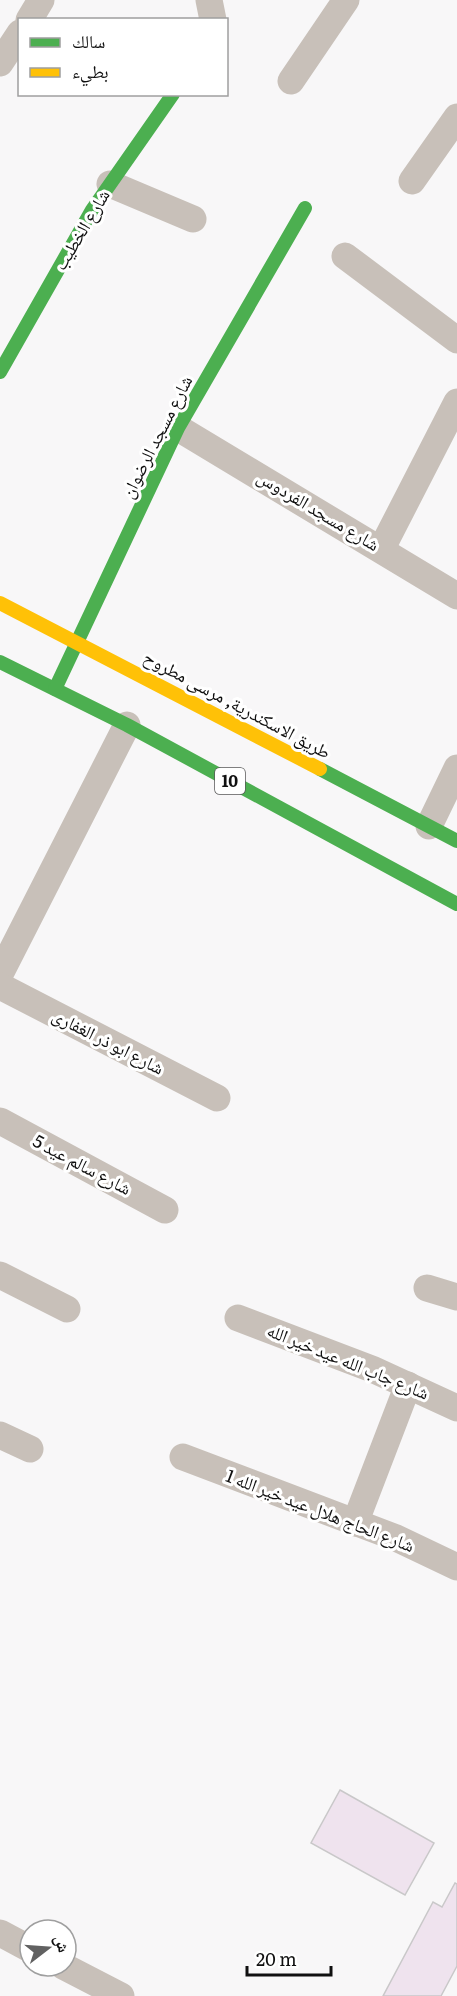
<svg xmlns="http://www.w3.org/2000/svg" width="457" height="1996" font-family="Literata,'Noto Naskh Arabic',serif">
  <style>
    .building { fill: #efe3ee; stroke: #c9c8c9; stroke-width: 1.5 }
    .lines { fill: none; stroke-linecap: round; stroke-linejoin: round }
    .street { stroke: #c8c0b9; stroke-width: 27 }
    .fast { stroke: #4caf50; stroke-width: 14 }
    .slow { stroke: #ffc107; stroke-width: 14 }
    .labels { text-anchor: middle; stroke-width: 6; stroke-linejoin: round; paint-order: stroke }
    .shield { fill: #fff; stroke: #585858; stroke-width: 1.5 }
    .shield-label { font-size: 16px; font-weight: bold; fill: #101010 }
    .street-label { font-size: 18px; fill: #101010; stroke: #fff }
  </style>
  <rect width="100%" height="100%" fill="#f8f7f8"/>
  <g class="building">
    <polygon points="340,1790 434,1843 405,1895 311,1843"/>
    <polygon points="455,1883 457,1884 457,1966 441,1996 383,1996 433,1902 442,1907"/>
  </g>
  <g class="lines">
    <g class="street">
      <polyline points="209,0 213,20"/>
      <polyline points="29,20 41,0"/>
      <polyline points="0,63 20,33"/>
      <polyline points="291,81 346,0"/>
      <polyline points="412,181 457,117"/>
      <polyline points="110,184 193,219"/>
      <polyline points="345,256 457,340"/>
      <polyline points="178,428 457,596"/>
      <polyline points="382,548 457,402"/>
      <polyline points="429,826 457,768"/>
      <polyline points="0,974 127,725"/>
      <polyline points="0,986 217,1098"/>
      <polyline points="0,1121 165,1210"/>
      <polyline points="0,1275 67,1309"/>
      <polyline points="427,1288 457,1297"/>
      <polyline points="238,1318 372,1369 457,1408"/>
      <polyline points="0,1435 30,1449"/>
      <polyline points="183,1457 394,1537 457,1567"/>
      <polyline points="355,1523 408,1385"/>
      <polyline points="0,1933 30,1949"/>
      <polyline points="63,1966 121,1996"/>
    </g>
    <g class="fast">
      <polyline points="0,372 92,210 173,94"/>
      <polyline points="0,662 127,725 457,904"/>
      <polyline points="55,689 178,428 305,208"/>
      <polyline points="320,769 457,841"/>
    </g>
    <polyline class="slow" points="0,603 320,769"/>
  </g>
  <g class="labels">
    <rect class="shield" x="215" y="768" width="30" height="26" rx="4.5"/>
    <g class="shield-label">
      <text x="230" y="787">10</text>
    </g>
    <g class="street-label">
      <text transform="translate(82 230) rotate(-59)" y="6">شارع الخطيب</text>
      <text transform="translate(157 437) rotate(-63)" y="6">شارع مسجد الرضوان</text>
      <text transform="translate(318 511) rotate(31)" y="6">شارع مسجد الفردوس</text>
      <text transform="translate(237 705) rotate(28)" y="6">طريق الاسكندرية, مرسى مطروح</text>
      <text transform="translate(108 1042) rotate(27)" y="6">شارع ابو ذر الغفارى</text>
      <text transform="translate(82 1165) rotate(28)" y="6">شارع سالم عيد 5</text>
      <text transform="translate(348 1362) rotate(22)" y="6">شارع جاب الله عيد خير الله</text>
      <text transform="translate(320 1511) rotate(21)" y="6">شارع الحاج هلال عيد خير الله 1</text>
    </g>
  </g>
  <rect x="18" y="18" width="210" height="78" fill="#ffffff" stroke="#9f9f9f" stroke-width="1.5"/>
  <rect x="30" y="38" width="30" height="9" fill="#4caf50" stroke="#9f9f9f" stroke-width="1.5"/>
  <text x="72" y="48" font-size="18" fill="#101010">سالك</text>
  <rect x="30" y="68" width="30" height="9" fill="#ffc107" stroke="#9f9f9f" stroke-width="1.5"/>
  <text x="72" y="78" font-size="18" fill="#101010">بطيء</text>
  <g transform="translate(48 1948) rotate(73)"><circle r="28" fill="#ffffff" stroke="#9f9f9f" stroke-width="1.5"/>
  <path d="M0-4.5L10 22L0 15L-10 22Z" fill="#616161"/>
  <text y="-9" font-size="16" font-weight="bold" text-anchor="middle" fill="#101010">ش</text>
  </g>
  <path d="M247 1966v9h84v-9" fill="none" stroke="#101010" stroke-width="3"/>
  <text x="256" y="1966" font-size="18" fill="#101010" stroke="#ffffff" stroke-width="4.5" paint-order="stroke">20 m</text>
</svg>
